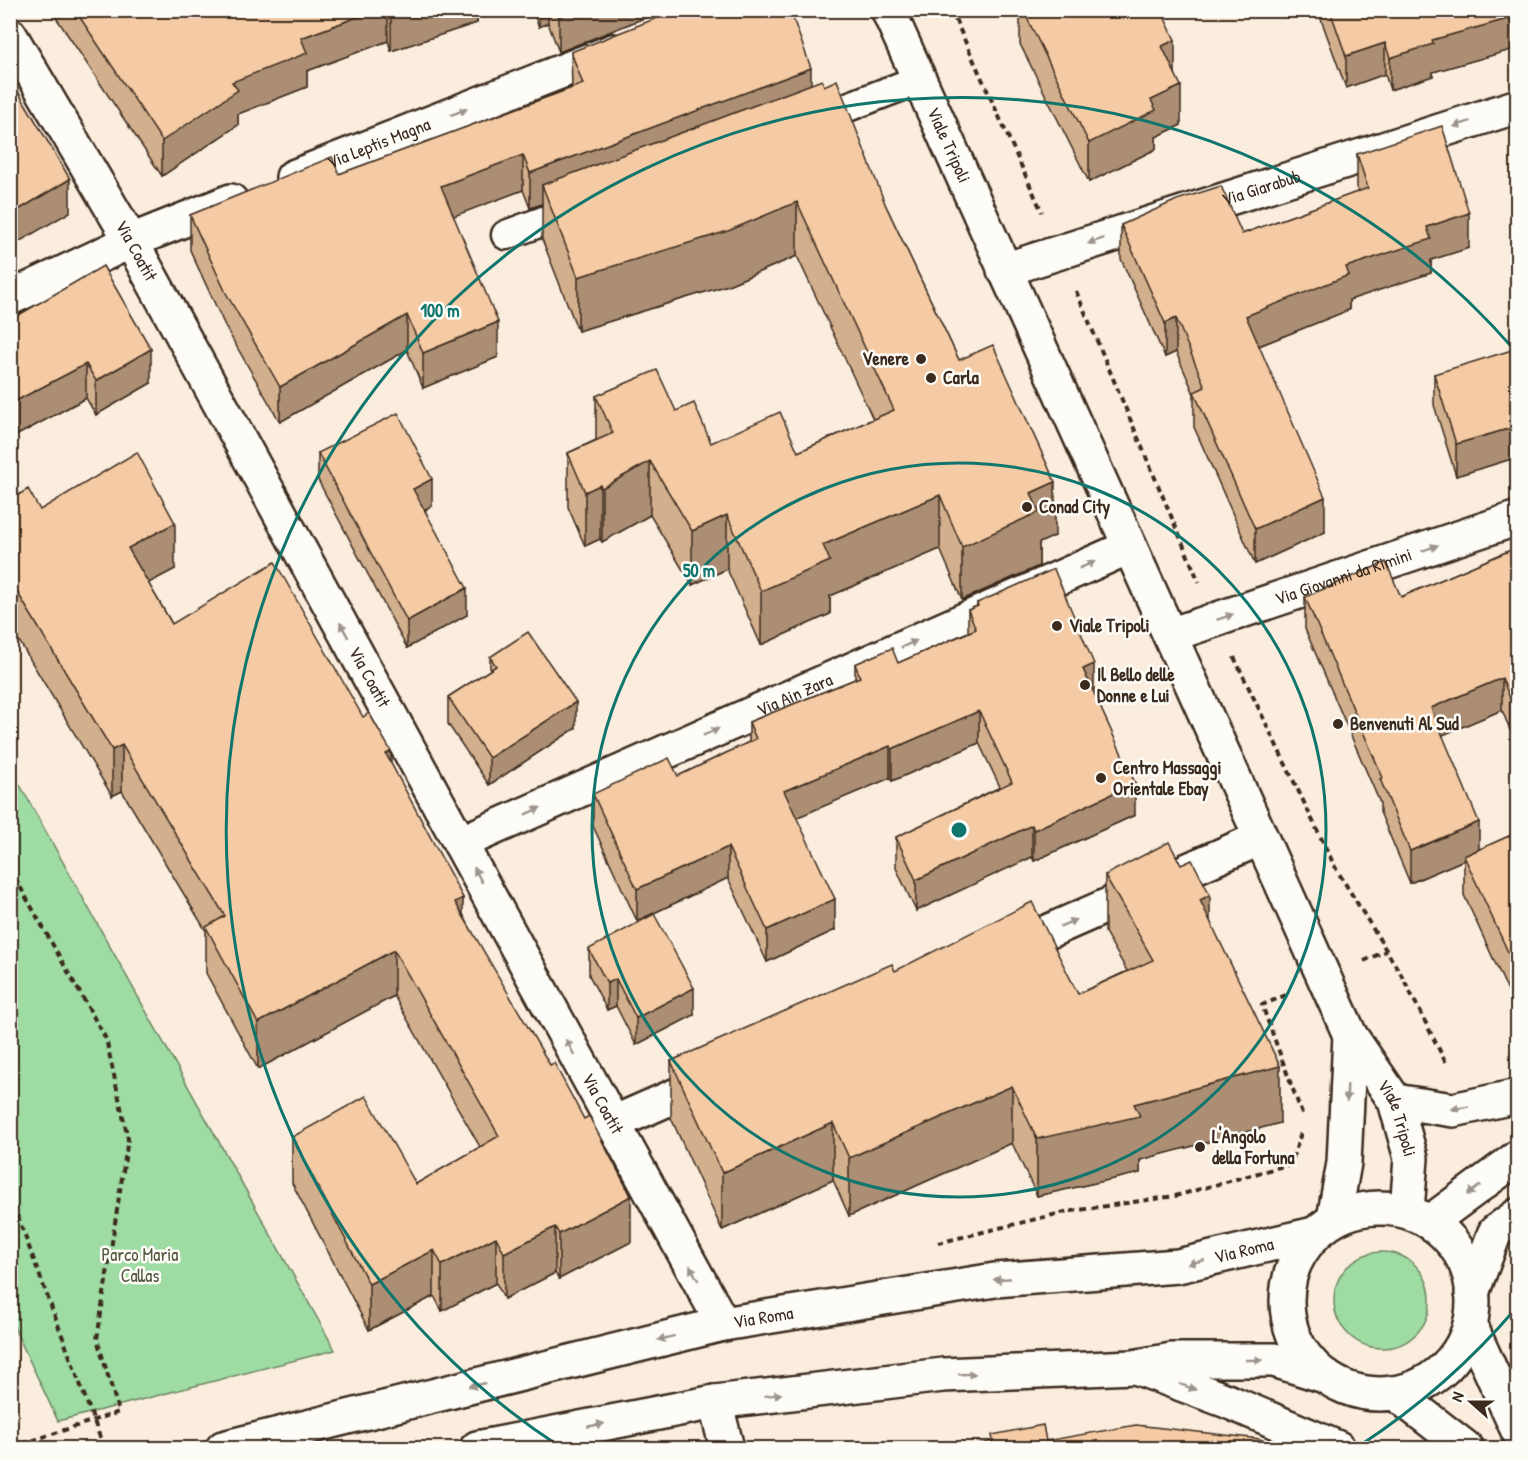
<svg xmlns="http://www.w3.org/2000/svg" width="1528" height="1459" font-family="'Patrick Hand',sans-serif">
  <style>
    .green { fill: #9edca4; stroke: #6c8361; stroke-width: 1.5 }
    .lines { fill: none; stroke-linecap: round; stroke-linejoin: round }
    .lane-casing { stroke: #3b2a1e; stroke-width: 33 }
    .street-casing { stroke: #3b2a1e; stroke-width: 38 }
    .secondary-casing { stroke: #3b2a1e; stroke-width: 38 }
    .path { stroke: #3b2a1e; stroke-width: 4; stroke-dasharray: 6 4.5; stroke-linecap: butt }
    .lane { stroke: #fdfcf7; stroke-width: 28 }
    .street { stroke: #fdfcf7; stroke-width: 33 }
    .secondary { stroke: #fdfcf7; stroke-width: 33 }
    .path-bridge { stroke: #3b2a1e; stroke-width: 4; stroke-dasharray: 6 4.5; stroke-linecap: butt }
    .wall { fill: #d2af8d; stroke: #3b2a1e; stroke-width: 1.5 }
    .shaded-wall { fill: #ab8e73; stroke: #3b2a1e; stroke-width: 1.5 }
    .building { fill: #f4cba4; stroke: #3b2a1e; stroke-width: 1.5 }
    .oneway { fill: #9c938a }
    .ring { fill: none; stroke: #0f766e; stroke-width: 3 }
    .poi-dot { fill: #3b2a1e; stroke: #fdfcf7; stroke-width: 2 }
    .labels { text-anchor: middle; stroke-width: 5; stroke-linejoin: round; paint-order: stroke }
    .street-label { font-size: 18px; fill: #3b2a1e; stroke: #fdfcf7 }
    .poi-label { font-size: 18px; font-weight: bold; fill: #3b2a1e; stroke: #fdfcf7; text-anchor: start }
    .park-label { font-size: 18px; fill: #545640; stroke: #fdfcf7 }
    .centre { fill: #0f766e; stroke: #fdfcf7; stroke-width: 3 }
    .ring-label { font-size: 18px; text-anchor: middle; font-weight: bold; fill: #0f766e; stroke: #fdfcf7; stroke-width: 5; stroke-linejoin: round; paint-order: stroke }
  </style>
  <rect width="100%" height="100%" fill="#faedde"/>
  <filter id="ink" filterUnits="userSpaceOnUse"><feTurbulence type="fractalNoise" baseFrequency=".0167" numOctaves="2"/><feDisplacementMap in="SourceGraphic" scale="12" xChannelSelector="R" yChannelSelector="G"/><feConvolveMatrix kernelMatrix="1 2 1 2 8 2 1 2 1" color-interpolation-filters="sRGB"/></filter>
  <g filter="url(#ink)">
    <g class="green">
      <polygon points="11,769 335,1350 58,1421 11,1321"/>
      <circle cx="1382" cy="1300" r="48"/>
    </g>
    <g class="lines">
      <defs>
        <g id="lane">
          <polyline points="811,121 918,80"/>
          <polyline points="506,235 579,208"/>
        </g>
        <g id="street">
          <path id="s1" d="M10,35L131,241L723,1324"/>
          <path id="s2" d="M293,177L613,51"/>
          <path id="s3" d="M1004,270L1518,106"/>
          <polyline points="10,298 131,241 231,201"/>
          <path id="s4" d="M1170,635L1518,518"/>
          <path id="s5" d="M460,843L1129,547"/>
          <polyline points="1006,950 1261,838"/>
          <polyline points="611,1124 711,1080"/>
          <polyline points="715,1402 727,1448"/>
        </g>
        <g id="secondary">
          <path id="s6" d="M888,10L1350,1035L1395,1101L1411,1158L1407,1211"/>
          <polyline points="1395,1101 1453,1110 1518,1096"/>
          <circle cx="1380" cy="1301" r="93"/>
          <polyline points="1334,1219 1344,1163 1350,1035"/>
          <polyline points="1430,1222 1518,1157"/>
          <polyline points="1472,1293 1495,1232 1518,1215"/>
          <polyline points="1470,1325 1518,1431"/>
          <polyline points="1138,1368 1227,1401 1338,1448"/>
          <polyline points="1395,1393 1466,1448"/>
          <path id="s7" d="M223,1448L723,1324L995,1280L1178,1266L1314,1234"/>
          <polyline points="477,1448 715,1402 943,1375 1133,1367 1172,1360 1274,1360 1325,1376"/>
        </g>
      </defs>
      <use href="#lane" class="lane-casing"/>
      <use href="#street" class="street-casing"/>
      <use href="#secondary" class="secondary-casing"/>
      <g class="path">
        <polyline points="951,10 1042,212"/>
        <polyline points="1076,291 1199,582"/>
        <polyline points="1234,657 1335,867 1402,976 1447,1065"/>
        <polyline points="10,869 106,1039 128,1139 97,1339 119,1412 10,1448"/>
        <polyline points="1364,961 1386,951"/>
        <polyline points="1286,995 1262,1005 1302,1114"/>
        <polyline points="938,1243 1065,1212 1175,1196 1291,1164 1301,1133"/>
      </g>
      <use href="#lane" class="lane"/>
      <use href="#street" class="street"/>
      <use href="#secondary" class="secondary"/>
      <polyline class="path-bridge" points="10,1196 104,1448"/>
    </g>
    <g class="wall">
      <polygon points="51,10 477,10 477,23 391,51 388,41 307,71 307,87 238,114 238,125 162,176"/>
      <polygon points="532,10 664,10 559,52 548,23 539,27"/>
      <polygon points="1020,10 1161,10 1175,73 1181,125 1156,137 1156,149 1089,182 1020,44"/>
      <polygon points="1321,10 1518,10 1518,48 1433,72 1433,76 1390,90 1385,74 1346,88 1321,19"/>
      <polygon points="571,52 824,86 886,206 959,360 1055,536 1039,543 1039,566 962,600 940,549 830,596 830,614 761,645 727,569 692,585 650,515 602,542 600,539 585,546 568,507 568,453 596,440 596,396 676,411 711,443 798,452 873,419 797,256 728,285 578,331 542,239 542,204 530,208 523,190 453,216 498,357 423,388 407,350 280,422 226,328 190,250 190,215 339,174 572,89"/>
      <polygon points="1518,107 1518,157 1512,140 1512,109"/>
      <polygon points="1357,154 1469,248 1431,260 1431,273 1349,300 1349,310 1259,346 1325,532 1255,564 1194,427 1194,394 1176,352 1165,357 1121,259 1121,225 1242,234 1358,192 1357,189"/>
      <polygon points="10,320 151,383 96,415 86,398 10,439"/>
      <polygon points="1518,369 1518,457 1456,476 1434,405 1434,374"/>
      <polygon points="318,453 432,506 425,510 467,615 407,648 318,480"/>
      <polygon points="10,500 40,510 175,569 148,583 172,624 363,717 391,764 463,914 631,1242 559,1279 555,1273 504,1299 496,1283 442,1311 434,1296 369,1330 292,1183 292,1137 416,1184 480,1147 394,996 258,1069 206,973 206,931 122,791 112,796 10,626"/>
      <polygon points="1518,547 1518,727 1510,730 1502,710 1442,735 1479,850 1518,832 1518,1002 1514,1004 1464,895 1464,860 1410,883 1380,812 1380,803 1305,629 1305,597 1401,597"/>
      <polygon points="977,603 1094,694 1135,815 1034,861 1032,857 916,911 896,868 896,837 1000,787 979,743 892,781 890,778 796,817 835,930 767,962 728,878 637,921 593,826 593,794 678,776 749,742 749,722 855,679 855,664 898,663 968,632 968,610 977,606"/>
      <polygon points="490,657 576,728 489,785 448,724 448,697 490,670"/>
      <polygon points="1105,875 1210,921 1280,1123 1140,1160 1140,1173 1037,1196 1012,1143 849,1216 833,1180 722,1230 671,1118 671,1061 895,971 1078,994 1127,971 1105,932"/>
      <polygon points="589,949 694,1015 636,1045 616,1006 607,1010 589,975"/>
    </g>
    <g class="shaded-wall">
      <polygon points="376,10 388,10 388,41 307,71 307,87 238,114 238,125 162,176 162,141 232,82 301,38"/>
      <polygon points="409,10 477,10 477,23 391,51 391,16"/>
      <polygon points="539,10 548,10 548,23 539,27"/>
      <polygon points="575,10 664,10 559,52 559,17"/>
      <polygon points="1518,16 1518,48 1433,72 1433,76 1390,90 1390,58 1432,40"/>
      <polygon points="1175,40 1175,79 1162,46"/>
      <polygon points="1385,43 1385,74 1346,88 1346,56"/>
      <polygon points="811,68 811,103 542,185 542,204 530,208 530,173"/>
      <polygon points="1181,86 1181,125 1156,137 1156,149 1089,182 1089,143 1151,100"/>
      <polygon points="523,155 523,190 441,221 441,186"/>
      <polygon points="70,179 70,212 10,247 10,215"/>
      <polygon points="797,202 797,256 728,285 578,331 578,277"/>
      <polygon points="1469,213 1469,248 1431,260 1431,273 1349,300 1349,310 1246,351 1246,316 1427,227"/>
      <polygon points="407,315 407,350 280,422 280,387"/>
      <polygon points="1176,318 1176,352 1165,357 1165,323"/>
      <polygon points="498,322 498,357 423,388 423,353"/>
      <polygon points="151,349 151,383 96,415 96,381"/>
      <polygon points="86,364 86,398 10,439 10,404"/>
      <polygon points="1518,426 1518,457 1456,476 1456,444"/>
      <polygon points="650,461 650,515 602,542 602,488"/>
      <polygon points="432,479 432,506 413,515 413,489"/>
      <polygon points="1055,482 1055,536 1039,543 1039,566 962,600 962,547 1031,493"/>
      <polygon points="600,485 600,539 585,546 585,492"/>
      <polygon points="940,495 940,549 830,596 830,614 761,645 761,591 823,545"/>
      <polygon points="1325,497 1325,532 1255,564 1255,529"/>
      <polygon points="727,515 727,569 692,585 692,531"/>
      <polygon points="175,523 175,569 128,594 128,548"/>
      <polygon points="467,588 467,615 407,648 407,621"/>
      <polygon points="1094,664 1094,696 1083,669"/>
      <polygon points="1502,678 1502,710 1431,740 1431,708"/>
      <polygon points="1518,695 1518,727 1510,730 1510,698"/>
      <polygon points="576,702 576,728 489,785 489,758"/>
      <polygon points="979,711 979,743 892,781 892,749"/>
      <polygon points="122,745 122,791 112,796 112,750"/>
      <polygon points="890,746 890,778 784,823 784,791"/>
      <polygon points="391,751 391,797 386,754"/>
      <polygon points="1135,783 1135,815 1034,861 1034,830"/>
      <polygon points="1479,822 1479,854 1464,856 1464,860 1410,883 1410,851"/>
      <polygon points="1032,825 1032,857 916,911 916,880"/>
      <polygon points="728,847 728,878 637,921 637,889"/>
      <polygon points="1210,895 1210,952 1200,900"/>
      <polygon points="463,898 463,944 455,902"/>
      <polygon points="835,899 835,930 767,962 767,930"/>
      <polygon points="394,950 394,996 258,1069 258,1023"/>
      <polygon points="1518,963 1518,1002 1514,1004 1514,965"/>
      <polygon points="616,979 616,1006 607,1010 607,983"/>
      <polygon points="694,988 694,1015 636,1045 636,1018"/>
      <polygon points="1280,1066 1280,1123 1140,1160 1140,1173 1037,1196 1037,1139 1134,1104"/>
      <polygon points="1012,1086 1012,1143 849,1216 849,1158"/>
      <polygon points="833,1123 833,1180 722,1230 722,1173"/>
      <polygon points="631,1196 631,1242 559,1279 559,1234"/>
      <polygon points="555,1227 555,1273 504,1299 504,1253"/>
      <polygon points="496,1237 496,1283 442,1311 442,1265"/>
      <polygon points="434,1250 434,1296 369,1330 369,1284"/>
    </g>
    <g class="building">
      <polygon points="75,10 376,10 301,38 307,53 232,82 238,90 162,141"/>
      <polygon points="389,10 409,10 391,16"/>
      <polygon points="556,10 575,10 559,17"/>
      <polygon points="677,10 790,10 811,68 530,173 523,155 441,186 498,322 423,353 407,315 280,387 226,293 190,215 332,157 339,174 583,84 571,52"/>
      <polygon points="1023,10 1161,10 1175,40 1162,46 1181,86 1151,100 1156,110 1089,143"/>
      <polygon points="1330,10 1518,10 1518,16 1432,40 1433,44 1390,58 1385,43 1346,56"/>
      <polygon points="10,78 70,179 10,215"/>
      <polygon points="822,80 824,86 837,80 886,206 959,360 993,345 1055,482 1031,493 1039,512 962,547 940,495 823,545 830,561 761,591 727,515 692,531 650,461 602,488 600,485 585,492 568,453 613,433 596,396 657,370 676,411 694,403 711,443 780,412 798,452 894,410 797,202 728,231 578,277 542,185"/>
      <polygon points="1518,107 1518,125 1512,109"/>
      <polygon points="1442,126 1469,213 1427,227 1431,239 1346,267 1349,275 1246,316 1325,497 1255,529 1194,392 1205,387 1176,318 1165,323 1121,225 1177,200 1221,186 1242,234 1368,188 1357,154"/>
      <polygon points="103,266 151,349 96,381 86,364 10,404 10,320"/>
      <polygon points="1512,350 1518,369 1518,426 1456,444 1434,374"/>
      <polygon points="398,413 432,479 413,489 467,588 407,621 318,453"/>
      <polygon points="137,452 175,523 128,548 172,624 275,562 363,717 369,713 391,751 386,754 463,898 455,902 550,1065 554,1063 584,1119 589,1116 631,1196 559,1234 555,1227 504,1253 496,1237 442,1265 434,1250 369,1284 292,1137 366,1096 416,1184 499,1136 394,950 258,1023 206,927 225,916 122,745 112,750 10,580 10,500 28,489 40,510"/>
      <polygon points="1518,547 1518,695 1510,698 1502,678 1431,708 1479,822 1410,851 1380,779 1383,778 1305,597 1386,562 1401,597"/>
      <polygon points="1054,569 1094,664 1083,669 1135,783 1034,830 1032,825 916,880 896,837 1012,782 979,711 892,749 890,746 784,791 835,899 767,930 728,847 637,889 593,794 669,758 678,776 756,739 749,722 860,677 855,664 892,648 898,663 976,629 968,610 978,606 977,603"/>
      <polygon points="528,632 576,702 489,758 448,697 496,666 490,657"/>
      <polygon points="1518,832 1518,963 1514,965 1464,856"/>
      <polygon points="1169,842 1181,865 1192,860 1210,895 1200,900 1280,1066 1134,1104 1140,1116 1037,1139 1012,1086 849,1158 833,1123 722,1173 671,1061 892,964 895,971 1032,902 1078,994 1153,960 1105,875"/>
      <polygon points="654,914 694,988 636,1018 616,979 607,983 589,949"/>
      <polygon points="1043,1425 1046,1441 1136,1425 1260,1439 1280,1449 961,1449 993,1441 992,1435"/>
    </g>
    <defs><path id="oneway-solid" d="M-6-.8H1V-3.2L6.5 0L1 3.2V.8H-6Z" transform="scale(1.5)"/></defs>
    <g class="oneway">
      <use href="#oneway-solid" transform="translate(459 112) rotate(-21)"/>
      <use href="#oneway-solid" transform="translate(1462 124) rotate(162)"/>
      <use href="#oneway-solid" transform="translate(1096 241) rotate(162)"/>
      <use href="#oneway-solid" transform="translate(1430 548) rotate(-19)"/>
      <use href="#oneway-solid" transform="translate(1087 565) rotate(-24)"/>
      <use href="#oneway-solid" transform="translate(1225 617) rotate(-19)"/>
      <use href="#oneway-solid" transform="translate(344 630) rotate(-119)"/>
      <use href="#oneway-solid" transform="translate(909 644) rotate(-24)"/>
      <use href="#oneway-solid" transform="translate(711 732) rotate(-24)"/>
      <use href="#oneway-solid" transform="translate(533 811) rotate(-24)"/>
      <use href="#oneway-solid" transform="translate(478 875) rotate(-118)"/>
      <use href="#oneway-solid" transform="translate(1068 923) rotate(-24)"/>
      <use href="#oneway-solid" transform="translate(570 1047) rotate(-118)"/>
      <use href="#oneway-solid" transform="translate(1347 1093) rotate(92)"/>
      <use href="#oneway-solid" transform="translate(1460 1108) rotate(171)"/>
      <use href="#oneway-solid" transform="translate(1474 1190) rotate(143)"/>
      <use href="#oneway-solid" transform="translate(1196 1262) rotate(167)"/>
      <use href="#oneway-solid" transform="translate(694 1273) rotate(-119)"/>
      <use href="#oneway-solid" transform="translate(1002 1279) rotate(175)"/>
      <use href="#oneway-solid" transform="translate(666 1338) rotate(166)"/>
      <use href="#oneway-solid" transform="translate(1254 1360)"/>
      <use href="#oneway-solid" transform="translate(967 1374) rotate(-2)"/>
      <use href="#oneway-solid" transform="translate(477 1385) rotate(166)"/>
      <use href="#oneway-solid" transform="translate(1188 1387) rotate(20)"/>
      <use href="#oneway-solid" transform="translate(773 1395) rotate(-7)"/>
      <use href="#oneway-solid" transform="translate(596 1425) rotate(-11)"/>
    </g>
  </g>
  <g class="ring">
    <circle cx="959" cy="830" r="367"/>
    <path d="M1517 1307A734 734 0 0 1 1359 1446M559 1446A734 734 0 1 1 1517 353"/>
  </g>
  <g class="poi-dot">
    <circle cx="921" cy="359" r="6"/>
    <circle cx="931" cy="378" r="6"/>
    <circle cx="1027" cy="507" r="6"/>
    <circle cx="1057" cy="626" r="6"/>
    <circle cx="1085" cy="685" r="6"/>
    <circle cx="1338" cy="724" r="6"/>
    <circle cx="1101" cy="778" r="6"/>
    <circle cx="1200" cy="1147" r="6"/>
  </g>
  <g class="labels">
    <g class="street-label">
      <text dy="6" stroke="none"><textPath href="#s2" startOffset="92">Via Leptis Magna</textPath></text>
      <text dy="6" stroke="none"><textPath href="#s6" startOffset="148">Viale Tripoli</textPath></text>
      <text dy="6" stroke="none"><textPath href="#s3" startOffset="270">Via Giarabub</textPath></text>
      <text dy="6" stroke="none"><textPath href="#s1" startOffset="250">Via Coatit</textPath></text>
      <text dy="6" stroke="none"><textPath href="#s4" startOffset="183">Via Giovanni da Rimini</textPath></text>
      <text dy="6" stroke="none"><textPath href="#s1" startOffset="736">Via Coatit</textPath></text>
      <text dy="6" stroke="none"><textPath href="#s5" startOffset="366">Via Ain Zara</textPath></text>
      <text dy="6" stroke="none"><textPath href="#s1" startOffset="1222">Via Coatit</textPath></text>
      <text dy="6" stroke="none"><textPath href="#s6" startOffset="1221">Viale Tripoli</textPath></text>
      <text dy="6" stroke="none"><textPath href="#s7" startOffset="1042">Via Roma</textPath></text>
      <text dy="6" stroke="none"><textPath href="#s7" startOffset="556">Via Roma</textPath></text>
    </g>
    <g class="poi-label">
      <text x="909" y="365" text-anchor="end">Venere</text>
      <text x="943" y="384">Carla</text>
      <text x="1039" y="513">Conad City</text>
      <text x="1069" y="632">Viale Tripoli</text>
      <text x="1097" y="681">Il Bello delle<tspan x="1097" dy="21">Donne e Lui</tspan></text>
      <text x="1350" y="730">Benvenuti Al Sud</text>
      <text x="1113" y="774">Centro Massaggi<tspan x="1113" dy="21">Orientale Ebay</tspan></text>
      <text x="1212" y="1143">L'Angolo<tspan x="1212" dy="21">della Fortuna</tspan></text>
    </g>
    <g class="park-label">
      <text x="140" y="1261">Parco Maria<tspan x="140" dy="21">Callas</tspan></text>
    </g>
  </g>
  <circle cx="959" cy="830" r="9" class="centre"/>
  <g class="ring-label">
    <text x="440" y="317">100 m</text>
    <text x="699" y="577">50 m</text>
  </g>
  <rect width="1528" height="1459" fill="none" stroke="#fdfcf7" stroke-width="36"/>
  <rect x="18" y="18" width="1492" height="1423" fill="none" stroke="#3b2a1e" stroke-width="2" filter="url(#ink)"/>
  <g transform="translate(1471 1402) rotate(291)" stroke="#fdfcf7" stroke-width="4.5" paint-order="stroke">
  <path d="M0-4.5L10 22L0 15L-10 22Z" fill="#3b2a1e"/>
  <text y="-9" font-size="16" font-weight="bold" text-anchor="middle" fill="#3b2a1e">N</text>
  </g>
</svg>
